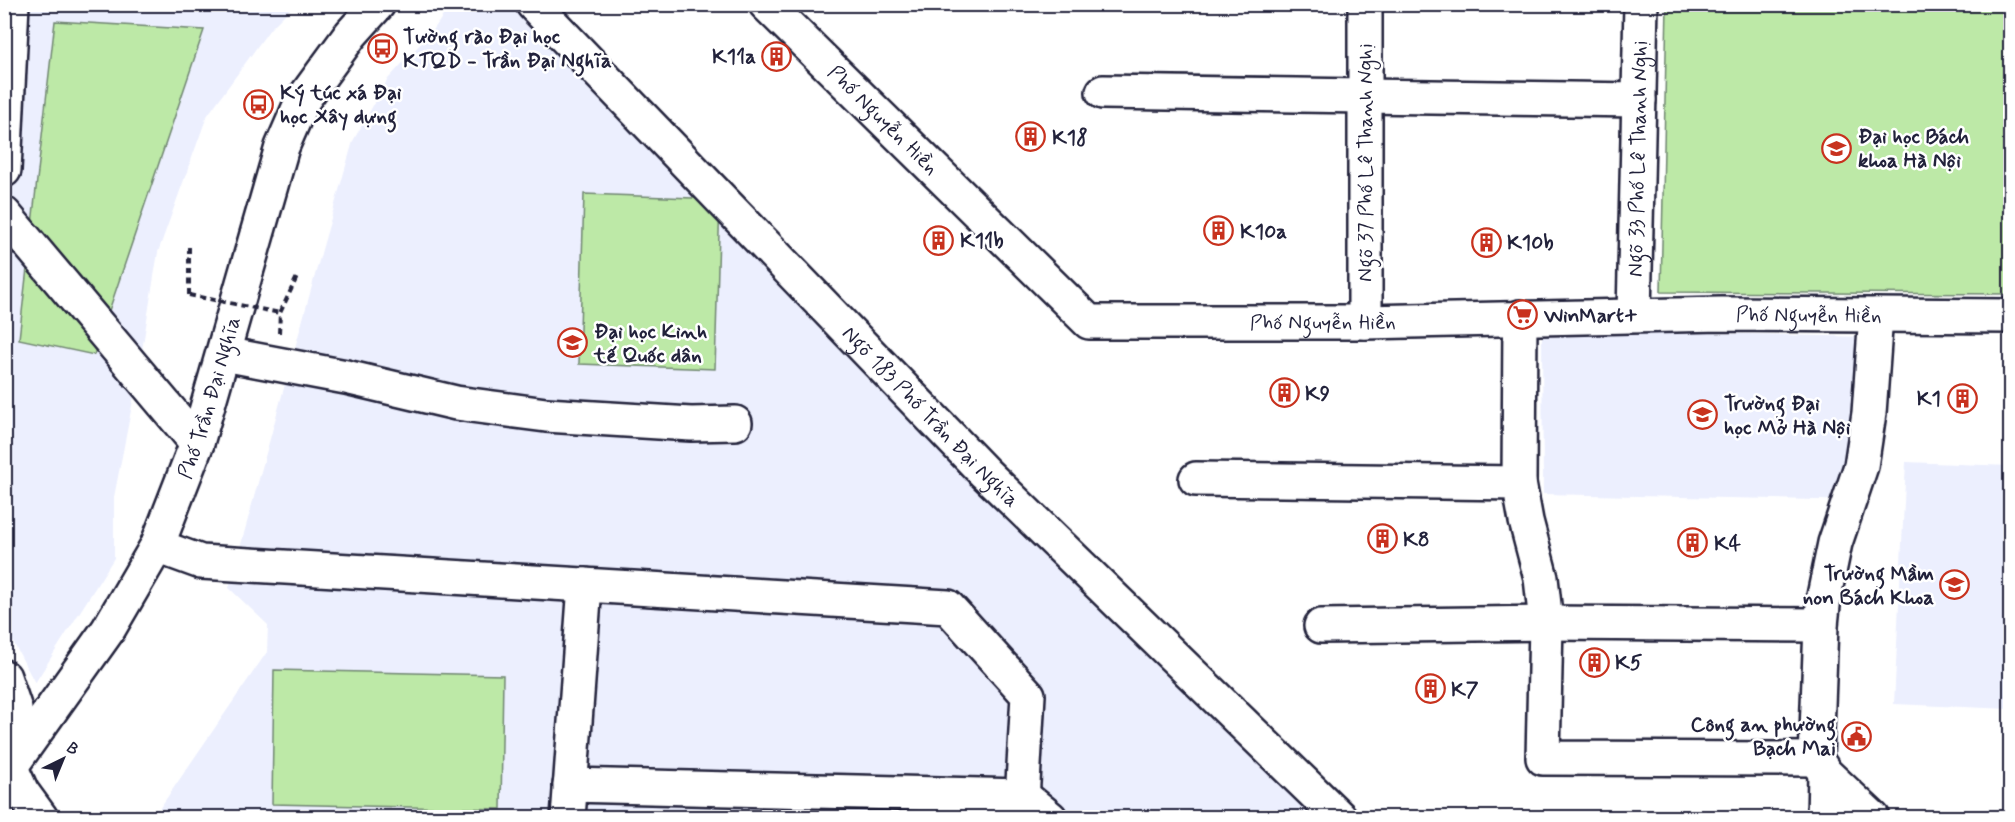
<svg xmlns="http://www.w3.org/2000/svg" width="2015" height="822" font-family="Mynerve,sans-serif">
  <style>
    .built { fill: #eceffe }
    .green { fill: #bde9a7; stroke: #708671; stroke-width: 1.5 }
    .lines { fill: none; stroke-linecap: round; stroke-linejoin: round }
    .minor-casing { stroke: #22223b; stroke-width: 38 }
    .path { stroke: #22223b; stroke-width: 4; stroke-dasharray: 6 4.5; stroke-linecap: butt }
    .minor { stroke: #fff; stroke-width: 33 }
    .path-bridge { stroke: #22223b; stroke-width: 4; stroke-dasharray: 6 4.5; stroke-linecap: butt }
    .labels { text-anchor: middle; stroke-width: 5; stroke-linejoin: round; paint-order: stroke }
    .poi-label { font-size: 21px; font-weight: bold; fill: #22223b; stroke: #fff; text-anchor: start }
    .street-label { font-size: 21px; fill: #22223b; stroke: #fff }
  </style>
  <rect width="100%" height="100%" fill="#fff"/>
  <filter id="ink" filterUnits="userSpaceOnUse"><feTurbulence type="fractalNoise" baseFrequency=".0167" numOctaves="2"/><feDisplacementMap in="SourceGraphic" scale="12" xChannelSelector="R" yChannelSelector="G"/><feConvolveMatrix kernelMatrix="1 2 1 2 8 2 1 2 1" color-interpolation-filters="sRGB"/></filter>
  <g filter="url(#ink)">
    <g class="built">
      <polygon points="451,4 514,5 1321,818 153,818 267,652 268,625 229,588 323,246 353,141 388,79 434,29"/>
      <polygon points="4,5 294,5 270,29 207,116 158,252 138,375 114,497 114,558 35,683 4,625"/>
      <polygon points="1542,329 1866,337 1862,501 1543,494"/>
      <polygon points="1906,462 2010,466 2010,709 1894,704"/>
    </g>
    <g class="green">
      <polygon points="1667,5 2010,5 2010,294 1661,292"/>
      <polygon points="55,21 204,30 94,355 19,339"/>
      <polygon points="584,194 720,199 715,369 579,364"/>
      <polygon points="274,670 503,675 501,809 272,804"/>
    </g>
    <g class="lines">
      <defs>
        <g id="minor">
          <path id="s1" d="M533,4L985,473L1340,818"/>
          <path id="s2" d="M766,4L1089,322H1365L1721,314L2010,316"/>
          <polyline points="1365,4 1365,322"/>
          <polyline points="1103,92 1639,100"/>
          <polyline points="4,170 12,4"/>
          <polyline points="4,214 197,443"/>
          <path id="s3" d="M1634,315L1641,4"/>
          <polyline points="1520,317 1519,483 1526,521 1541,578 1546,623 1543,758 1816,759"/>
          <polyline points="224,354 346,377 456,403 546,415 691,424 735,423"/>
          <polyline points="1196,479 1519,483"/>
          <polyline points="157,546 201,562 948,607 1028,695 1021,818"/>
          <polyline points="1321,626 1546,623 1821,625"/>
          <polyline points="4,677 15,709 11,768 22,792 41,818"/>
          <path id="s4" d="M4,776L108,630L157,546L197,443L282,147L302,101L351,34L378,4"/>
          <polyline points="570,785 1023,796 1050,818"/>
          <polyline points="568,818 585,585"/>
          <polyline points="1824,818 1825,773"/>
          <polyline points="1873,818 1825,773 1816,759 1821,625 1824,596 1835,543 1861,466 1869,413 1876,315"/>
        </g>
      </defs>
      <use href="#minor" class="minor-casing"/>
      <g class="path">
        <polyline points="189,295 189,243"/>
        <polyline points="279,333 280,313 298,275"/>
      </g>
      <use href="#minor" class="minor"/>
      <polyline class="path-bridge" points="189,295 280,313"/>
    </g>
  </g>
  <defs>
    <symbol id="bus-ring" viewBox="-11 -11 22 22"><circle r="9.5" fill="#fff" stroke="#c8321e" stroke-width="1.5"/><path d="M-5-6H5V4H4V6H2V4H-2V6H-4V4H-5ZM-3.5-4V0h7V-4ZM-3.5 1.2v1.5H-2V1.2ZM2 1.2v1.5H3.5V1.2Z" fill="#c8321e"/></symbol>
    <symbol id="building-ring" viewBox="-11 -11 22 22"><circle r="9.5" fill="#fff" stroke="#c8321e" stroke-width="1.5"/><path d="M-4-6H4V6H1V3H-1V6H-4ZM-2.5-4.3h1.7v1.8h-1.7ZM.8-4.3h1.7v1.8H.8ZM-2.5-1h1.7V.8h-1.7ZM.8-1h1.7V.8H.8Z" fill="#c8321e"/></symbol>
    <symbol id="university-ring" viewBox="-11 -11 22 22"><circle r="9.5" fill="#fff" stroke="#c8321e" stroke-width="1.5"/><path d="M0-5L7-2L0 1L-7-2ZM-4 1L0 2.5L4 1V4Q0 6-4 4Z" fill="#c8321e"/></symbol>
    <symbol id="supermarket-ring" viewBox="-11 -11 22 22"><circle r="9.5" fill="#fff" stroke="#c8321e" stroke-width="1.5"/><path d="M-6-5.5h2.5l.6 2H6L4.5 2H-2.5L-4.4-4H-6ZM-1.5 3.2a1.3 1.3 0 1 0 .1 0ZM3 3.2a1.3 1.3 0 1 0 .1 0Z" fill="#c8321e"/></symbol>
    <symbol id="school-ring" viewBox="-11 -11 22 22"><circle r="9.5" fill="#fff" stroke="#c8321e" stroke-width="1.5"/><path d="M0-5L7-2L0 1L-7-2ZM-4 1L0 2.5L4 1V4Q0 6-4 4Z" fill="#c8321e"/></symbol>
    <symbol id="civic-ring" viewBox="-11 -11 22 22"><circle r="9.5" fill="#fff" stroke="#c8321e" stroke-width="1.5"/><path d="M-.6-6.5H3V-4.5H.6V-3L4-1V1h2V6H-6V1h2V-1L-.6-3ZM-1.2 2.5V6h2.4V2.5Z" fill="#c8321e"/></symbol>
  </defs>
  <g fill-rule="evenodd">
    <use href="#bus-ring" x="366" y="32" width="33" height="33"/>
    <use href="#building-ring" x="760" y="40" width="33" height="33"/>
    <use href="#bus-ring" x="242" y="88" width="33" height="33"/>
    <use href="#building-ring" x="1014" y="120" width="33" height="33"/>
    <use href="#university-ring" x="1820" y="132" width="33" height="33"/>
    <use href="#building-ring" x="1202" y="214" width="33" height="33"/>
    <use href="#building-ring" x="922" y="224" width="33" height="33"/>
    <use href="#building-ring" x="1470" y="226" width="33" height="33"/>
    <use href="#supermarket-ring" x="1506" y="298" width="33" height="33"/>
    <use href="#university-ring" x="556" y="326" width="33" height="33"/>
    <use href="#building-ring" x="1268" y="376" width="33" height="33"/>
    <use href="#building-ring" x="1946" y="382" width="33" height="33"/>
    <use href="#university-ring" x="1686" y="398" width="33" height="33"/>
    <use href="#building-ring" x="1366" y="522" width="33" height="33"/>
    <use href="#building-ring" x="1676" y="526" width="33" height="33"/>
    <use href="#school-ring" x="1938" y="568" width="33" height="33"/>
    <use href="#building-ring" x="1578" y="646" width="33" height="33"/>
    <use href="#building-ring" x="1414" y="672" width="33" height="33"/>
    <use href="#civic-ring" x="1840" y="720" width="33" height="33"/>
  </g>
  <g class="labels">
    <g class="poi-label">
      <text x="403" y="43">Tường rào Đại học<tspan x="403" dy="24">KTQD - Trần Đại Nghĩa</tspan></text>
      <text x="756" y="63" text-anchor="end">K11a</text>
      <text x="280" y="99">Ký túc xá Đại<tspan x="280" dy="24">học Xây dựng</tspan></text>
      <text x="1858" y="143">Đại học Bách<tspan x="1858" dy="24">khoa Hà Nội</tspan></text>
      <text x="1052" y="144">K18</text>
      <text x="1240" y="238">K10a</text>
      <text x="960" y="247">K11b</text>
      <text x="1507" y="249">K10b</text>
      <text x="1544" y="322">WinMart+</text>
      <text x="594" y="338">Đại học Kinh<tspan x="594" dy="24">tế Quốc dân</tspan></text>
      <text x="1305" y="400">K9</text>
      <text x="1941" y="405" text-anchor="end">K1</text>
      <text x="1724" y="410">Trường Đại<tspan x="1724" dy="24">học Mở Hà Nội</tspan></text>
      <text x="1403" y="546">K8</text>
      <text x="1714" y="550">K4</text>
      <text x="1934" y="580" text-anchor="end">Trường Mầm<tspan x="1934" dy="24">non Bách Khoa</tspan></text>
      <text x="1615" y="669">K5</text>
      <text x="1451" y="696">K7</text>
      <text x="1836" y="731" text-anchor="end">Công an phường<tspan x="1836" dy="24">Bạch Mai</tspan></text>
    </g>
    <g class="street-label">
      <text dy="7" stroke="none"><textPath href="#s2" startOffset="165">Phố Nguyễn Hiền</textPath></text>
      <text dy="7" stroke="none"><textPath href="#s3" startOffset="156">Ngõ 33 Phố Lê Thanh Nghị</textPath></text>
      <text transform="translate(1365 163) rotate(-90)" y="7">Ngõ 37 Phố Lê Thanh Nghị</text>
      <text dy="7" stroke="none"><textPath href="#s2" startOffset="1173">Phố Nguyễn Hiền</textPath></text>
      <text dy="7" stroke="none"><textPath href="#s2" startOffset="687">Phố Nguyễn Hiền</textPath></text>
      <text dy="7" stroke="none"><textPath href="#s4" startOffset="434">Phố Trần Đại Nghĩa</textPath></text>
      <text dy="7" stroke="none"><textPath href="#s1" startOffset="573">Ngõ 183 Phố Trần Đại Nghĩa</textPath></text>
    </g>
  </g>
  <rect width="2015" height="822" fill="none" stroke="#fff" stroke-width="24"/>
  <rect x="12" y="12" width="1991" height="798" fill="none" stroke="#22223b" stroke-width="2" filter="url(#ink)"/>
  <g transform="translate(63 759) rotate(43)" stroke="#ffffff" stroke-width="4.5" paint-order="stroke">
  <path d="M0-4.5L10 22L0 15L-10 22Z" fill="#22223b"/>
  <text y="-9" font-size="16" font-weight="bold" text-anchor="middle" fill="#22223b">B</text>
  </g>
</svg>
